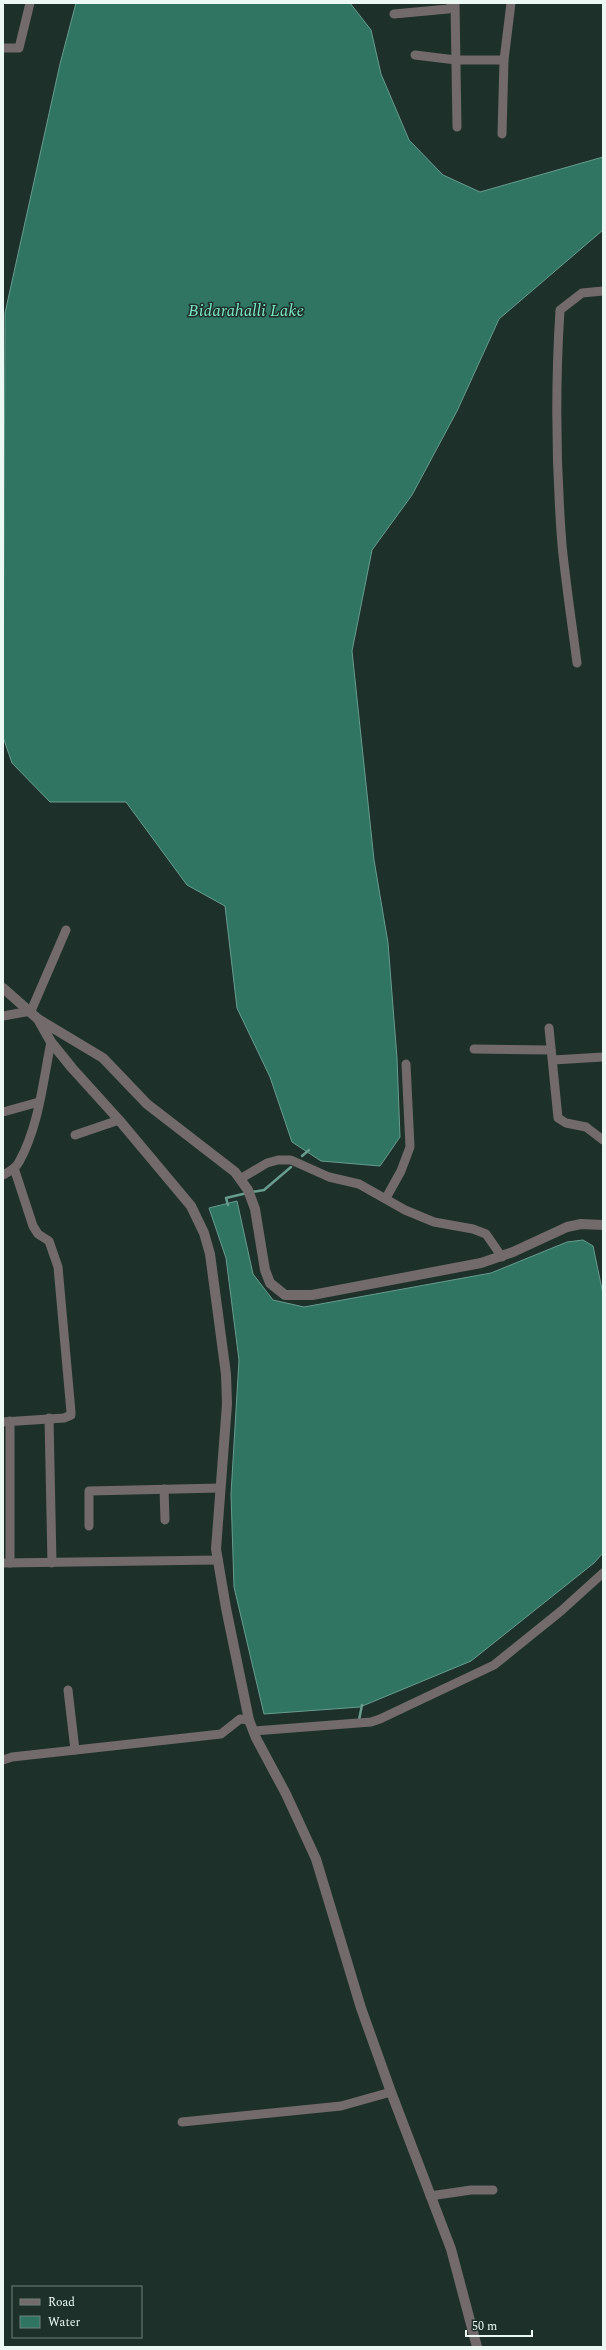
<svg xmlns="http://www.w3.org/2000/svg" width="606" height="2350" font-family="Spectral,serif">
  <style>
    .water { fill: #2f7562; stroke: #689c8e }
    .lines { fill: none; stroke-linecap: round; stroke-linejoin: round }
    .stream { stroke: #689c8e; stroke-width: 2.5 }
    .minor { stroke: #736a6b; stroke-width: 9 }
    .tertiary { stroke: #736a6b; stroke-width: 10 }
    .labels { text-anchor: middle; stroke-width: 3; stroke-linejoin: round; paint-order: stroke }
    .water-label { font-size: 17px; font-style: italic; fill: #7fe6c7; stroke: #1d312a }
  </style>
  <rect width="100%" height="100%" fill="#1d312a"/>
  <g class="water">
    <polygon points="76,3 350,3 371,30 381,74 409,140 443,175 480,192 603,157 603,230 499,319 457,411 412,495 372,550 352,651 374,860 388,943 397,1058 400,1137 380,1166 321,1161 292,1142 270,1077 237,1008 225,906 187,885 126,802 50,802 12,763 3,737 5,313 60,64"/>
    <polygon points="237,1201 253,1274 273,1300 304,1307 491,1273 567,1242 583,1240 593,1246 603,1294 603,1553 594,1563 471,1661 360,1707 264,1714 234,1587 231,1494 239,1360 226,1258 209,1208"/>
  </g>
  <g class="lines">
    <g class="stream">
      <polyline points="302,1156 309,1150"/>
      <polyline points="252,1192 264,1190 291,1167"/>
      <polyline points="228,1205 226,1198 247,1193"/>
      <polyline points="359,1720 362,1705"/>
    </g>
    <g class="minor">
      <polyline points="455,4 457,127"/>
      <polyline points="394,14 448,9 455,3"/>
      <polyline points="3,48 19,48 30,3"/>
      <polyline points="415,55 456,60 504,60"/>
      <polyline points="502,134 504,60 511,3"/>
      <path d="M577,663C572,624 566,585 562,545C556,467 555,388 560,310L582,293L603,291"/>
      <polyline points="3,1016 31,1011 66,930"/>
      <polyline points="549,1028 558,1118 566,1123 586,1127 603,1140"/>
      <polyline points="474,1049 551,1050"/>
      <polyline points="553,1060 603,1057"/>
      <polyline points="3,1112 39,1102"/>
      <polyline points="75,1135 119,1120"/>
      <path d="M3,1175C9,1172 16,1168 19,1162C39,1126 43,1081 51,1042"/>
      <polyline points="240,1179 267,1163 278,1160 291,1160 329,1177 359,1184 405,1210 434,1222 473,1229 486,1234 502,1257"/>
      <polyline points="386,1198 401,1171 410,1147 406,1064"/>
      <polyline points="49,1418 52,1563"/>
      <polyline points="10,1421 10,1563"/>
      <polyline points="3,1422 64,1418 71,1415 71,1412 58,1267 49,1241 38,1234 33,1226 14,1168"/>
      <polyline points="164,1489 165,1520"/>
      <polyline points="89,1526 89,1491 220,1488"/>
      <polyline points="3,1563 218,1560"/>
      <polyline points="68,1690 75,1750"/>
      <polyline points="253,1731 371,1722 380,1719 494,1665 561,1611 603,1573"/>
      <polyline points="3,1760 12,1757 221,1734 240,1719 249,1720"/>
      <polyline points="182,2122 341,2106 391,2092"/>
      <polyline points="430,2196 471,2190 493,2190"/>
    </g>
    <g class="tertiary">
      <polyline points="3,988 38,1019 51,1042 72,1068 119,1120 191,1206 204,1233 210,1254 226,1374 227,1404 216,1549 226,1608 249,1720 256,1738 286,1794 316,1859 361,2008 391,2092 451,2249 477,2347"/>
      <polyline points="38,1019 103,1058 147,1104 235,1172 248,1190 255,1209 265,1270 270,1283 285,1295 312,1295 481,1263 513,1252 567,1227 581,1224 603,1225"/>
    </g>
  </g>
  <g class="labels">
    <g class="water-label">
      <text x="246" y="316">Bidarahalli Lake</text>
    </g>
  </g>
  <rect width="606" height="2350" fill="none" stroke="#ecf8f3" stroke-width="8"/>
  <rect x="12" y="2286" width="130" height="52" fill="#1d312a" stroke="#70817a"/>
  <rect x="20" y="2299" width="20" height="6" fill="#736a6b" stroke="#70817a"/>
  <text x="48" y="2306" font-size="12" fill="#ecf8f3">Road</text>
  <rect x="20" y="2316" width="20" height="12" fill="#2f7562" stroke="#70817a"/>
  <text x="48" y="2326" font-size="12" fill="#ecf8f3">Water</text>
  <path d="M466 2330v6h66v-6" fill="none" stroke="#ecf8f3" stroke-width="2"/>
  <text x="472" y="2330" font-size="12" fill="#ecf8f3" stroke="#1d312a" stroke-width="3" paint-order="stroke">50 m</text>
</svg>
